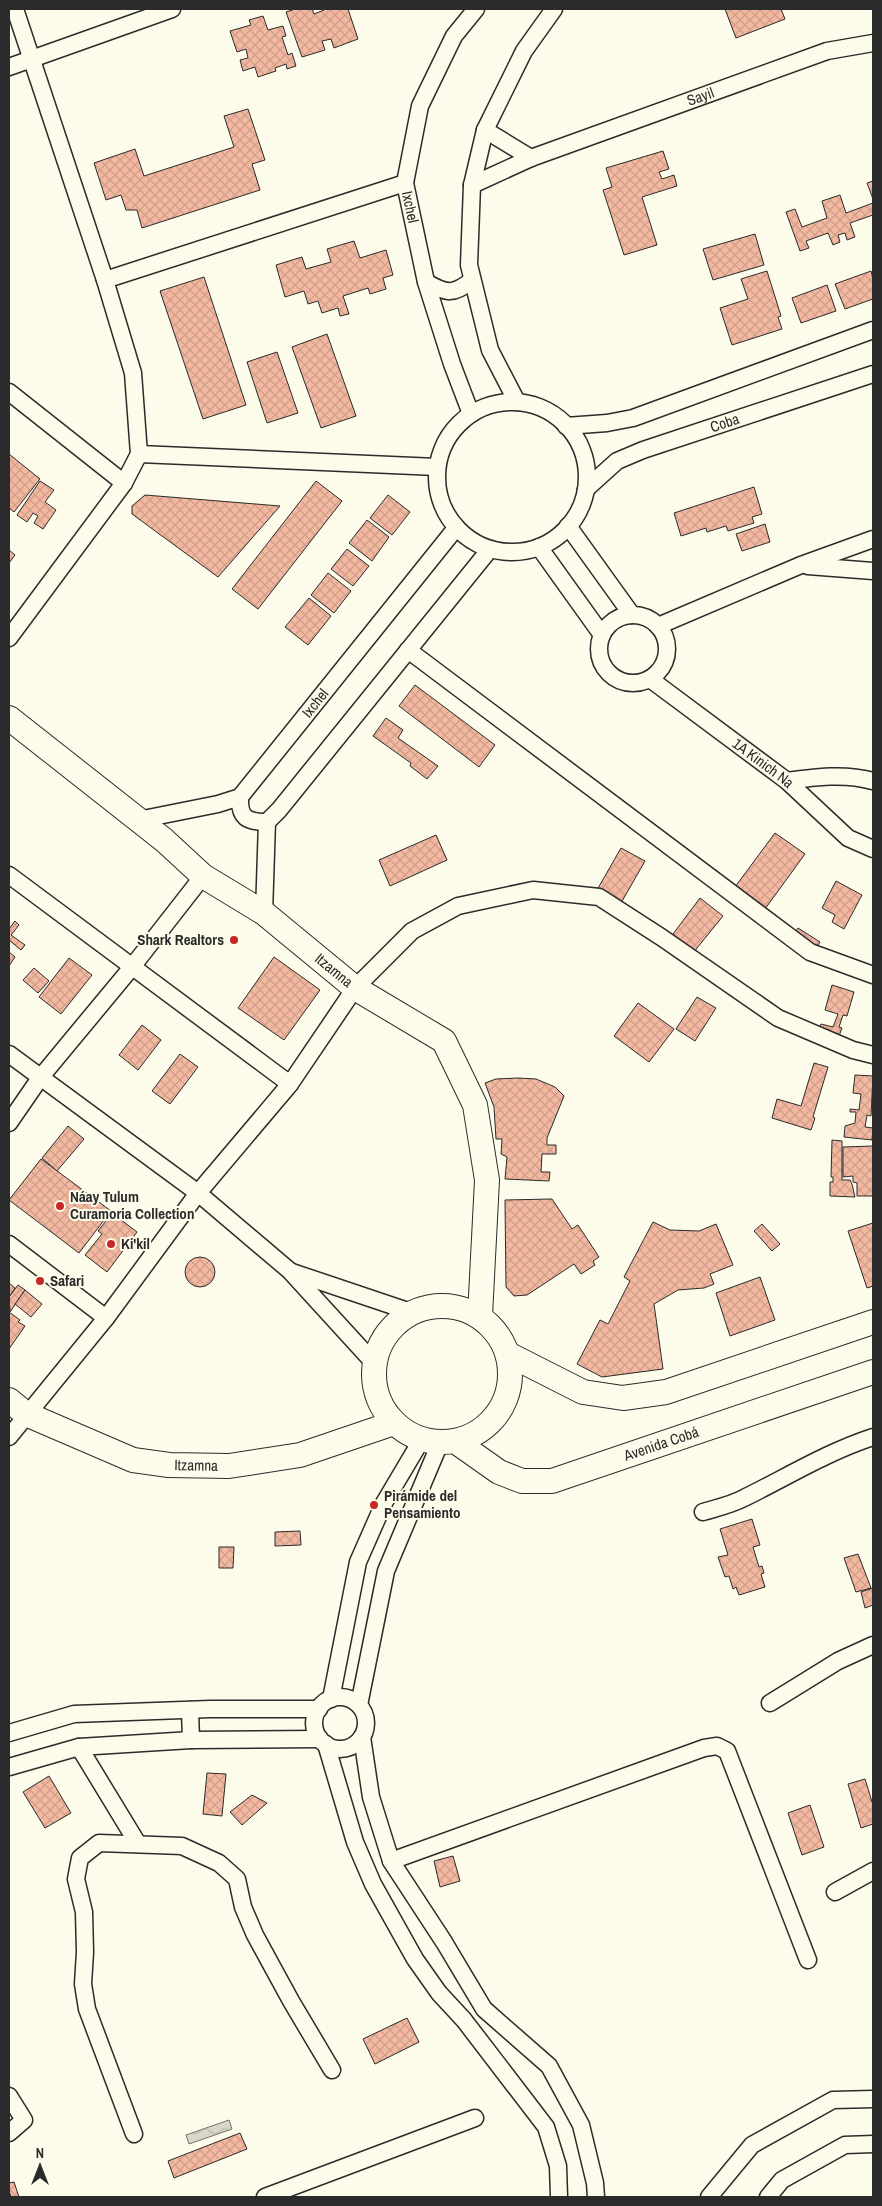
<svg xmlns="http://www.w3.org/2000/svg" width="882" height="2206" font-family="'Archivo Narrow',sans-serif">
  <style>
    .water { fill: url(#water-waves); stroke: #74746e }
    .building { fill: url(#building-cross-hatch); stroke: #2b2b2b }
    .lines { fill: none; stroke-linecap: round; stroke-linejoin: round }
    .street-casing { stroke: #2b2b2b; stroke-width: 19 }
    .secondary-casing { stroke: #2b2b2b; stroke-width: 26 }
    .street { stroke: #fdfbea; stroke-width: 16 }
    .secondary { stroke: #fdfbea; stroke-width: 24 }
    .poi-dot { fill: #c62828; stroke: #fdfbea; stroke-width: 2 }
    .labels { text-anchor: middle; stroke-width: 4; stroke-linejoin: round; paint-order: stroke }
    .street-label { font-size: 15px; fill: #2b2b2b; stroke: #fdfbea }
    .poi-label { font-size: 15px; font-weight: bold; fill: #2b2b2b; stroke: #fdfbea; text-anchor: start }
  </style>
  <defs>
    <pattern id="water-waves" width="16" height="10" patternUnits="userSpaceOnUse" patternTransform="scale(1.25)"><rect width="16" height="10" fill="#d8d7c9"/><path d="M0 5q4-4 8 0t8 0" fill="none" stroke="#bab9ad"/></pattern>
    <pattern id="building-cross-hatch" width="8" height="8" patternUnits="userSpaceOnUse" patternTransform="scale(1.25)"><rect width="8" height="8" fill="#f2b8a0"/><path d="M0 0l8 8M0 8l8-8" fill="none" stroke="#d09e8a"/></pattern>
  </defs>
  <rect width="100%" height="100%" fill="#fdfbea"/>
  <polygon class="water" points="229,2120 232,2129 189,2144 186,2135"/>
  <g class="building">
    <polygon points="295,9 312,9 314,14 324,10 323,9 348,9 358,39 334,48 331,39 322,41 325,50 302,57 286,12"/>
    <polygon points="725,9 781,9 785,19 736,38"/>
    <polygon points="263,16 268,30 283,26 286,36 282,37 288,55 292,53 296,66 287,69 286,64 275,68 276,71 258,77 255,67 243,71 240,60 248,58 246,49 237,52 230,31 251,25 249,20"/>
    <polygon points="248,109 265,160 252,164 260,190 142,228 137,210 126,210 121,195 106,200 94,163 135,149 144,176 234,147 224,116"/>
    <polygon points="663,151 669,169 659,172 662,179 674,175 677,186 642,197 657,245 624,255 603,190 612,187 606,168"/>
    <polygon points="873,181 873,199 867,183"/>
    <polygon points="840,195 846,213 873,203 873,215 850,223 855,237 847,240 845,233 838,235 840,242 833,245 828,233 806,241 809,248 800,251 786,212 795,209 802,227 827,218 822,201"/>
    <polygon points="755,234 764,265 713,280 703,249"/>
    <polygon points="354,241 360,258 386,250 393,275 383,278 386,289 370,294 368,288 343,296 349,314 340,316 338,308 322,313 318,301 308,304 304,291 285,297 276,265 302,257 306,269 331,262 327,249"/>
    <polygon points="767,271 781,316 778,317 782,329 732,345 720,308 748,299 741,279"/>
    <polygon points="871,271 873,279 873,299 845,309 835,284"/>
    <polygon points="204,277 246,405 203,419 160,291"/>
    <polygon points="827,285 836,311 801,323 792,298"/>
    <polygon points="327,334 356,416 321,428 292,347"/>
    <polygon points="277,352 298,413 267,423 247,362"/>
    <polygon points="9,454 40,479 14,512 9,508"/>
    <polygon points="40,481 54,490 45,502 56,510 43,529 34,523 38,516 33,513 27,522 17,515"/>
    <polygon points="316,481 342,501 258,609 232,589"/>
    <polygon points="754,487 762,514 752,517 754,523 728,531 726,526 707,532 706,528 681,536 674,513"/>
    <polygon points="145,495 280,506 218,577 132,514 132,506"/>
    <polygon points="388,495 410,512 392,535 370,518"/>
    <polygon points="367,520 389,537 372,561 349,543"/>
    <polygon points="765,524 770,542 742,551 736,534"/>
    <polygon points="347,549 369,566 353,586 331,569"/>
    <polygon points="9,550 15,555 9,563"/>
    <polygon points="328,573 351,591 334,613 311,595"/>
    <polygon points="309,598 331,616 308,645 285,627"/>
    <polygon points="415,685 495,745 479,767 399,706"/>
    <polygon points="386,718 403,730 398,738 438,766 427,779 410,766 411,763 373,736"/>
    <polygon points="775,833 805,854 765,909 735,887"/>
    <polygon points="436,835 447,860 390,886 379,860"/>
    <polygon points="621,848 645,861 621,903 597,890"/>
    <polygon points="836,881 862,895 844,929 832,922 835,915 822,908"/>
    <polygon points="700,898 723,916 693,953 670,938"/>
    <polygon points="15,921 19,925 11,935 25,945 21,950 9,940 9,929"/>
    <polygon points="798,928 820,942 814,951 792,937"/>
    <polygon points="9,952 15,957 9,966"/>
    <polygon points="274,957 320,990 284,1040 238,1008"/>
    <polygon points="69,958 92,975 61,1014 39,997"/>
    <polygon points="34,968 49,981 38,993 23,980"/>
    <polygon points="832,985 854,992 847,1016 843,1015 839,1027 842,1028 839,1036 818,1030 821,1024 833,1027 838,1014 825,1010"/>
    <polygon points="697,997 716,1008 695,1041 676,1029"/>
    <polygon points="638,1003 674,1029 649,1062 614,1036"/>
    <polygon points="142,1025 161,1040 138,1070 119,1055"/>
    <polygon points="180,1054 198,1067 170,1104 152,1091"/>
    <polygon points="814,1063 828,1067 813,1117 815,1118 811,1130 772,1118 777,1099 801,1106"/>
    <polygon points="855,1075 873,1076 871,1116 867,1115 865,1127 873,1128 872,1140 844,1137 845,1126 855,1123 856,1112 850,1112 850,1109 859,1110 861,1094 853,1093"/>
    <polygon points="518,1078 536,1079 555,1087 564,1096 547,1138 547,1145 556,1145 556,1154 542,1154 541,1172 550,1172 549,1181 505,1179 507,1157 501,1154 502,1139 496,1139 494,1107 485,1083 496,1079"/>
    <polygon points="68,1126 84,1139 57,1171 42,1158"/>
    <polygon points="832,1140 842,1141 842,1180 850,1180 852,1184 855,1197 830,1196 830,1182 833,1182 833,1177 831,1177"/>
    <polygon points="873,1146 873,1196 857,1196 857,1183 853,1182 853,1176 843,1177 843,1147"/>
    <polygon points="41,1159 111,1211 79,1253 9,1200"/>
    <polygon points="552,1199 572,1229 578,1225 599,1257 593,1261 595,1265 581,1274 574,1264 527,1295 514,1296 506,1287 505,1200"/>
    <polygon points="112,1213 137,1232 107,1272 85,1255 102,1234 98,1231"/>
    <polygon points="653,1222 670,1230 699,1231 716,1224 733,1265 710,1274 714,1284 704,1288 678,1290 654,1304 663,1369 602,1377 577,1364 600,1320 608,1324 630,1281 624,1277"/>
    <polygon points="873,1223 873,1286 867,1288 848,1231"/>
    <polygon points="762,1224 780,1244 772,1251 754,1231"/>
    <circle cx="200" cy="1272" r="15"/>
    <polygon points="760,1277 775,1320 730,1336 716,1293"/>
    <polygon points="9,1283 15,1288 9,1297"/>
    <polygon points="18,1285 25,1290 10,1312 9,1297"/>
    <polygon points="25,1290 42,1304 31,1317 15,1304"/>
    <polygon points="9,1312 20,1320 18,1322 25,1326 9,1349"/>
    <polygon points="752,1519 760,1545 753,1547 759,1567 762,1566 764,1573 761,1574 765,1587 739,1595 736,1587 733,1589 729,1576 725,1577 718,1557 728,1555 720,1529"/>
    <polygon points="300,1531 301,1545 275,1546 275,1532"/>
    <polygon points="219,1547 234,1547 233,1568 219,1568"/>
    <polygon points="858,1554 871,1588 856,1592 844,1558"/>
    <polygon points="873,1588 873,1605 865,1608 861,1592"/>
    <polygon points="207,1773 226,1774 222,1816 203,1814"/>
    <polygon points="49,1776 71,1813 45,1828 23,1792"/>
    <polygon points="865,1779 873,1805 873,1824 861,1828 848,1784"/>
    <polygon points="252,1795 267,1803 242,1825 230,1812"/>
    <polygon points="810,1805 824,1847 802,1855 788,1813"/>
    <polygon points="453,1856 460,1881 440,1887 434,1861"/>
    <polygon points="407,2018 419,2042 375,2064 363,2039"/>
    <polygon points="240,2133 247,2149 174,2178 168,2161"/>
    <polygon points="14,2182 19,2197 11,2197 9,2191 9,2183"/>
  </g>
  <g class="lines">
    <defs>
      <g id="street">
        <polyline points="9,67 172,9"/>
        <polyline points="485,130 531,158"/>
        <path id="s1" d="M472,185L531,158L827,51L873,43"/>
        <polyline points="105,280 405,183"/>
        <path d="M426,282C446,294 454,295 472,280"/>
        <polyline points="9,392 124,483"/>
        <polyline points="517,402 490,350 469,265 472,185 485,130 524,51 554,9"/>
        <circle cx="512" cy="477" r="75"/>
        <polyline points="471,414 452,364 426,282 405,183 420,106 454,36 476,9"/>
        <polyline points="566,426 607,423 633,418 873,330"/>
        <polyline points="139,454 437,467"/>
        <path id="s2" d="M586,489L617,461L643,450L873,374"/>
        <polyline points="568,526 632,615"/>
        <polyline points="539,547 602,635"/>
        <polyline points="808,566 873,571"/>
        <circle cx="633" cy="649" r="34"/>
        <polyline points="658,626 801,565 873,539"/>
        <polyline points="9,638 124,483 139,454 133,373 105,280 15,9"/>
        <polyline points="408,650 810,952 873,975"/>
        <path id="s3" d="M650,679L787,781L848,838L873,849"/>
        <path d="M787,781C815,777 845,773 873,781"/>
        <path d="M240,797C239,818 247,822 267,822"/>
        <path id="s4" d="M138,820L218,804L240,797L456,528"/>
        <polyline points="9,875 290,1084"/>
        <polyline points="264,913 267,822 279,810 490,549"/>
        <polyline points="9,1054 198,1193 290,1271 374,1363"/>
        <polyline points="9,1123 40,1078 132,967 203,876"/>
        <polyline points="9,1244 106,1318"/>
        <polyline points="292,1272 411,1312"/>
        <polyline points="9,1437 106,1318 198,1193 290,1084 355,988 412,931 458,906 533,890 599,897 661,937 778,1018 853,1050 873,1055"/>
        <path d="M703,1512C716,1508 731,1505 744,1498C787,1477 827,1452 873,1437"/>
        <circle cx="340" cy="1723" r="26"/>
        <polyline points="331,1699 358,1562 384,1503 422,1439"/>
        <polyline points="770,1703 838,1661 873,1645"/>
        <polyline points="359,1705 386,1571 440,1443"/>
        <polyline points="190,1710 191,1740"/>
        <polyline points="9,1733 74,1714 210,1709 319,1709"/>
        <polyline points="362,1737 371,1797 391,1861 444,1942 484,2009 549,2066 581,2125 595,2183 596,2197"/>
        <polyline points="326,1744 355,1842 373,1884 415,1959 439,1993 464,2020 546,2127 558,2166 559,2197"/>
        <polyline points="79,1747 138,1844"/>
        <polyline points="9,1767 79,1747 191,1740 320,1739"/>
        <polyline points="391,1861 704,1748 717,1746 727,1751 808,1960"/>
        <polyline points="835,1892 873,1871"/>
        <polyline points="9,2096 24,2120 9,2133"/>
        <polyline points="134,2134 87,2009 83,1984 85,1952 84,1912 76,1879 80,1858 99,1843 182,1846 219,1863 237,1879 243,1907 255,1935 291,2001 332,2070"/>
        <polyline points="265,2197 475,2118"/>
        <polyline points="709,2197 752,2145 833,2100 873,2099"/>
        <polyline points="768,2197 782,2180 845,2145 873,2144"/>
      </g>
      <g id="secondary">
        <path id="s5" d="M9,718L164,840L203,876L264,913L355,988L444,1041L475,1105L487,1180L480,1316"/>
        <circle cx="442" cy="1374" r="68"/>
        <polyline points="508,1354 583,1392 623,1398 666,1392 873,1322"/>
        <path id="s6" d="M9,1400L26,1414L133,1460L169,1465L229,1466L300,1455L394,1423"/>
        <path id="s7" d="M455,1441L499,1472L522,1481H552L873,1372"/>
      </g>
    </defs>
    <use href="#street" class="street-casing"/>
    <use href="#secondary" class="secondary-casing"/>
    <use href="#street" class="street"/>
    <use href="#secondary" class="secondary"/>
  </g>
  <g class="poi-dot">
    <circle cx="234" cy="940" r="5"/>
    <circle cx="60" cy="1206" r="5"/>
    <circle cx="111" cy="1244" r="5"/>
    <circle cx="40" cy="1281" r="5"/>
    <circle cx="374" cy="1505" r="5"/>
  </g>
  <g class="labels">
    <g class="street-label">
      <text dy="5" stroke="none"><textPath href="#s1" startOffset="245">Sayil</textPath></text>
      <text transform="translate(410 207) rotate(78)" y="5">Ixchel</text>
      <text dy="5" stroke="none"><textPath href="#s2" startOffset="156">Coba</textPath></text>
      <text dy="5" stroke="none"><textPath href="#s4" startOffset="225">Ixchel</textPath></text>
      <text dy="5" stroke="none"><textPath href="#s3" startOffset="141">1A Kinich Na</textPath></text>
      <text dy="5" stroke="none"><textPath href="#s5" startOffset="412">Itzamna</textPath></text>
      <text dy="5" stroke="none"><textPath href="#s7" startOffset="224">Avenida Cobá</textPath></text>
      <text dy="5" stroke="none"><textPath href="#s6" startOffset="202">Itzamna</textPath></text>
    </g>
    <g class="poi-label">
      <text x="224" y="945" text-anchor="end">Shark Realtors</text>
      <text x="70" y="1202">Náay Tulum<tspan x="70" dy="17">Curamoria Collection</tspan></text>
      <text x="121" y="1249">Ki'kil</text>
      <text x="50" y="1286">Safari</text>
      <text x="384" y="1501">Pirámide del<tspan x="384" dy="17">Pensamiento</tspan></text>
    </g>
  </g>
  <rect width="882" height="2206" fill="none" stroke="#2b2b2b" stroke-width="20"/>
  <g transform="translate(40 2166)" stroke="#fdfbea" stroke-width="4" paint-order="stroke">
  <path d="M0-4L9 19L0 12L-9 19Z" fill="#2b2b2b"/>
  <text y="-8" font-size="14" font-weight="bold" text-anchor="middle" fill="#2b2b2b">N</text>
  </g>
</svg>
